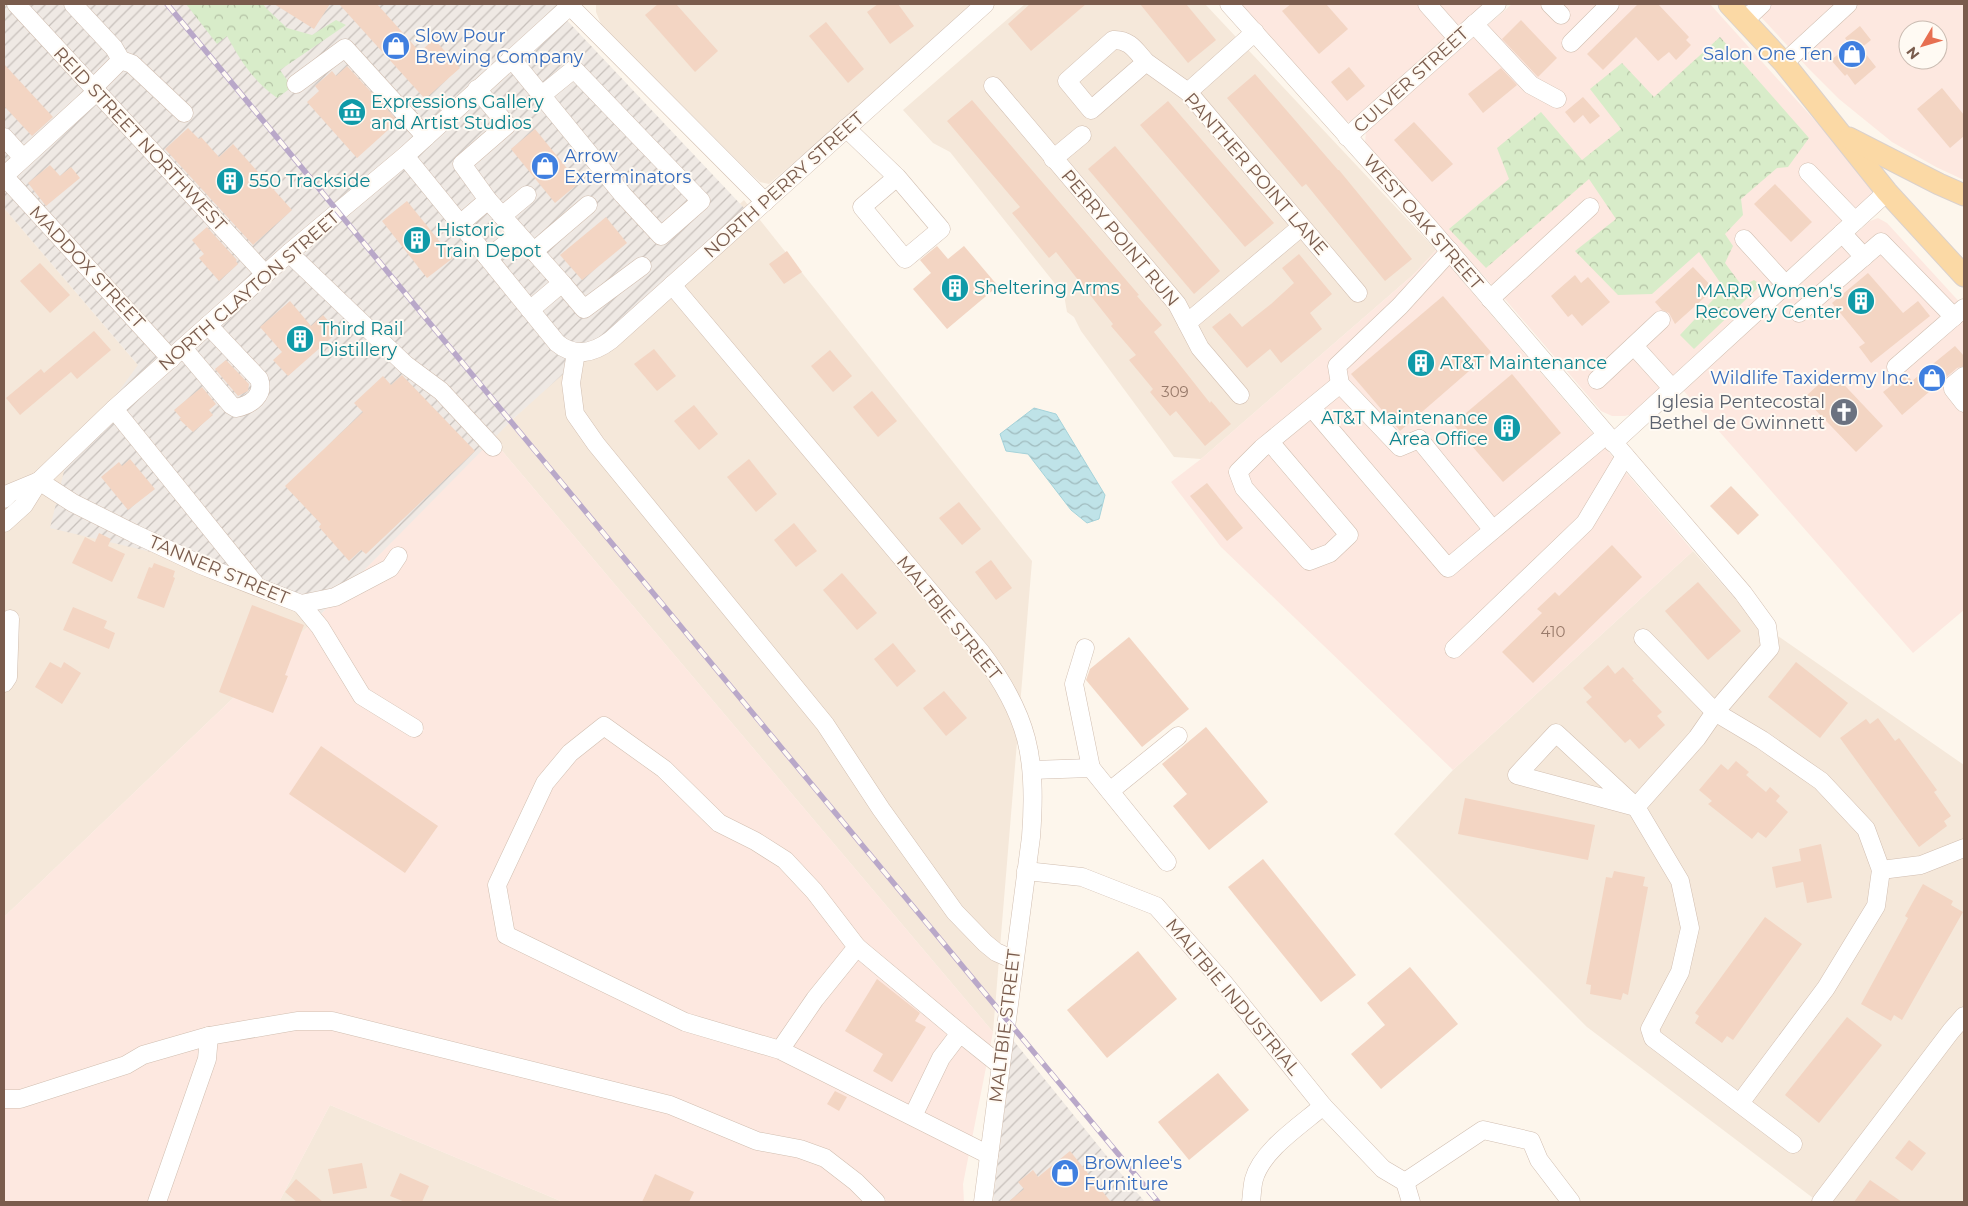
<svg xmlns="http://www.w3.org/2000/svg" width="1968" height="1206" font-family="Montserrat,sans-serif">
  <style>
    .residential { fill: #f5e8da }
    .commercial { fill: #fde8e0; fill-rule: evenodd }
    .industrial { fill: url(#industrial-furrows) }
    .forest { fill: url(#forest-crowns) }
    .water { fill: url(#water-waves); stroke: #a5d3da }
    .building { fill: #f3d5c3 }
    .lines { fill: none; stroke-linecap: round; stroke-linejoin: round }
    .minor-casing { stroke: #d1beb0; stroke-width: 19 }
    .major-casing { stroke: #dad1cd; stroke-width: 23 }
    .minor { stroke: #fff; stroke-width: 18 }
    .major { stroke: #fbd9a5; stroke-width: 21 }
    .rail-casing { stroke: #b9a8c9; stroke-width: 5.5 }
    .rail { stroke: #fffaf3; stroke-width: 4; stroke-dasharray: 11; stroke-linecap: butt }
    .labels { text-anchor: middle; stroke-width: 4; stroke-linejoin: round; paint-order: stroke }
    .number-label { font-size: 15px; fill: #987a6a }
    .shop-label { font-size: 18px; fill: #366cbe; stroke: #fffaf3; text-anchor: start }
    .street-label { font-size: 18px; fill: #7a5c4d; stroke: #fffaf3 }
    .culture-label { font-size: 18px; fill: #0d838f; stroke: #fffaf3; text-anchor: start }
    .worship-label { font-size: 18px; fill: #5b616d; stroke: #fffaf3; text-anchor: end }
  </style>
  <defs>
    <pattern id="industrial-furrows" width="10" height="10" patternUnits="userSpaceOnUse" patternTransform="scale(1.25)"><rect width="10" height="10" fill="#efe9e4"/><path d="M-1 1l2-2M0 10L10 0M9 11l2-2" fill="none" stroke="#c7c0bb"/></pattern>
    <pattern id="forest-crowns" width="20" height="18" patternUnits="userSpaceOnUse" patternTransform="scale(1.25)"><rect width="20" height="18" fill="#d8ecc9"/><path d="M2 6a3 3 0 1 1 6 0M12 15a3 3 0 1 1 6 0" fill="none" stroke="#b4c2a5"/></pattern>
    <pattern id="water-waves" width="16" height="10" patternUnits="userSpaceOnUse" patternTransform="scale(1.25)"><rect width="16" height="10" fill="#bfe3e8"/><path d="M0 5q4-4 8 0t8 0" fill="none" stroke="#a0bbbe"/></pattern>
  </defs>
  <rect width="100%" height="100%" fill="#fdf6ec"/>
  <g class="residential">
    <polygon points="596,4 971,4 841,122 769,184 760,182 750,173 601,24 596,12"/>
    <polygon points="1025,4 1205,4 1436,250 1414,274 1201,459 1174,457 1081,331 1074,317 1067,312 1064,295 950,152 933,143 903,110"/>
    <polygon points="744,200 1032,561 993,1032 492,439"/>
    <polygon points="4,208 138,365 198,563 320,615 4,917"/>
    <polygon points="1693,551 1752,618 1964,765 1964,1202 1810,1202 1813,1198 1587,1027 1394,834 1453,770"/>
    <polygon points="330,1105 563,1202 279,1202"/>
  </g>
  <g class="commercial">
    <polygon points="1240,4 1489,4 1353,121 1350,122 1343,120"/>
    <polygon points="1512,4 1710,4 1872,184 1875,192 1834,233 1632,414 1625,416 1612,416 1601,411 1504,298 1373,155 1365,143 1366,131"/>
    <path d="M1749,4H1964V180L1936,167L1892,142L1839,99L1809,69ZM1908,30H1938V60H1908Z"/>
    <polygon points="1878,218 1887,223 1964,307 1964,610 1913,653 1683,390 1870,221"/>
    <polygon points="1436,250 1693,551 1453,770 1221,547 1171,482 1201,459 1414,274"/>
    <polygon points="492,439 993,1032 963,1184 964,1202 563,1202 330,1105 279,1202 4,1202 4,917 320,615"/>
  </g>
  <g class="industrial">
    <polygon points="4,4 570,4 560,13 746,210 513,419 320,615 198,563 50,528 66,463 138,365 4,208"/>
    <polygon points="1013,1040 1118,1170 1145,1202 993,1202"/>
  </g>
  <g class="forest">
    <path d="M186,4H263L266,8L287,28L312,35L336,20L346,25L280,70L292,87L277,98C254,82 240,60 227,36L217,44Z"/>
    <polygon points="1720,37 1809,138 1788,167 1777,168 1741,199 1743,215 1725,234 1733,246 1725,263 1742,286 1754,280 1761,285 1694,349 1680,335 1724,288 1699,252 1652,294 1618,295 1575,251 1616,219 1589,179 1486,268 1449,229 1509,179 1497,148 1541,112 1582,160 1621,129 1590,89 1622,63 1654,97"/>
  </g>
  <polygon class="water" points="1034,408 1056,414 1105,495 1099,519 1087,523 1071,510 1028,454 1006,451 1000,434"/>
  <g class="building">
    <polygon points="274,4 330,4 314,29"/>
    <polygon points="339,4 377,4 420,52 434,39 460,68 425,99"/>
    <polygon points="658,4 676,4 718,51 695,72 645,15"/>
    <polygon points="878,4 898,4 914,26 890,44 867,12"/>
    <polygon points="1030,4 1086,4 1031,51 1008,24"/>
    <polygon points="1140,4 1186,4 1216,40 1188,63"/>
    <polygon points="1291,4 1326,4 1348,29 1319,54 1282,11"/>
    <polygon points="1638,4 1658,4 1689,37 1686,40 1691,45 1676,60 1669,52 1658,61 1636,37 1603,70 1587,54"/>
    <polygon points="1521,20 1557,58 1538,77 1502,39"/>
    <polygon points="826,22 864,69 848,83 809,36"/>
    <polygon points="1860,26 1871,40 1861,48 1876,67 1855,85 1847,74 1845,76 1831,60 1850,45 1845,38"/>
    <polygon points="4,64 53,117 32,136 4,106"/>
    <polygon points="347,66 398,121 357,158 307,102 319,91 315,86 332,71 336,76"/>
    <polygon points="1349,67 1365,86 1347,101 1331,82"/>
    <polygon points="1501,68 1517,85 1483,113 1468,94"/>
    <polygon points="1255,74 1338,170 1339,170 1412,259 1385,281 1306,184 1302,187 1227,98"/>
    <polygon points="1942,88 1964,115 1964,136 1950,148 1917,109"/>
    <polygon points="1583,97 1600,116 1590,124 1583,115 1574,123 1565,112"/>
    <polygon points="972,100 1139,295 1137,296 1162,325 1154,332 1210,403 1211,401 1231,424 1205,446 1176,411 1170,416 1150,392 1153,389 1129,360 1136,355 1111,326 1113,324 1056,252 1049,258 1012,213 1020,207 947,121"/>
    <polygon points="1168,101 1274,223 1245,247 1140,125"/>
    <polygon points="1414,122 1453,164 1432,182 1394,140"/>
    <polygon points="188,128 199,139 201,137 219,157 233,144 292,210 253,245 165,149"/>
    <polygon points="535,129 579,183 555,203 511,149"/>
    <polygon points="1115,146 1220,271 1194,294 1088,169"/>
    <polygon points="50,165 60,176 71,167 80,178 46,206 28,183"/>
    <polygon points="1775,184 1812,222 1791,242 1754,204"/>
    <polygon points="407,201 453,258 427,278 382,221"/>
    <polygon points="606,217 627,243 582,280 560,255"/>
    <polygon points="207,227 237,260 236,261 238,264 219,281 199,258 204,254 192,240"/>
    <polygon points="937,246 948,259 964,246 998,286 947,329 913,289 931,273 920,260"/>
    <polygon points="787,251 802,272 784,284 769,264"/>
    <polygon points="1299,254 1332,294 1310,313 1322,329 1281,363 1270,349 1247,368 1212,327 1230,313 1242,327 1271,304 1294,283 1282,268"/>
    <polygon points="40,263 70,295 50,313 20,281"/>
    <polygon points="1693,267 1714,289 1675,324 1669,313 1662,310 1655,302"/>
    <polygon points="1868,273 1903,313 1918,301 1930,316 1871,363 1859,347 1865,343 1832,303"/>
    <polygon points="1575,275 1581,283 1588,277 1610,302 1582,326 1572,314 1568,317 1551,296"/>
    <polygon points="1443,296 1491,352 1400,431 1351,374"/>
    <polygon points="290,301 311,326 323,315 338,332 288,376 273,360 282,352 260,327"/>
    <polygon points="94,331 111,350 77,379 71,372 20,415 6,398 41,369 44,373"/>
    <polygon points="1955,346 1964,356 1964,366 1957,368 1902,415 1883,392 1906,374 1912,381"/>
    <polygon points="654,349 676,376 657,391 634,364"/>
    <polygon points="830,350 852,376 833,392 811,366"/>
    <polygon points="226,360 249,384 248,391 238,396 215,369"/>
    <polygon points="1832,372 1883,426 1856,452 1804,398"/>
    <polygon points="1512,374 1561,433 1503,482 1453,424"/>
    <polygon points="402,375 475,451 366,554 361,550 349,561 319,527 321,524 285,486 363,412 354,403 383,376 391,385"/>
    <polygon points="202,387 216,404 209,410 213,415 193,432 179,419 181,418 174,410"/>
    <polygon points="872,391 897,421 878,437 853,407"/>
    <polygon points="694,405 718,434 699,450 674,421"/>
    <polygon points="130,459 155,489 128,510 101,477 119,462 122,466"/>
    <polygon points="749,459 777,494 756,512 727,477"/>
    <polygon points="1207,483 1243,528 1227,541 1190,496"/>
    <polygon points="1731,486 1759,515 1738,535 1710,506"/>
    <polygon points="959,502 981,529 962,545 939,518"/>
    <polygon points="794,523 817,551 796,567 774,540"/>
    <polygon points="99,533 111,539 108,546 125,554 112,582 72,563 85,537 95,542"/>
    <polygon points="1612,545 1642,577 1533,683 1502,652 1542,613 1537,609 1555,592 1559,596"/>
    <polygon points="991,560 1012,588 996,600 975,572"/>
    <polygon points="154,563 175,571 173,577 175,578 164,608 137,598 149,567 152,568"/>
    <polygon points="842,573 877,613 857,630 823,590"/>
    <polygon points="1698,582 1741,631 1708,660 1665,611"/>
    <polygon points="252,605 304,625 285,675 288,676 273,713 219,692"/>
    <polygon points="73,607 107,621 104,628 115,633 109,649 63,630"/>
    <polygon points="1129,637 1189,709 1142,747 1086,680 1090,669"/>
    <polygon points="893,643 916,671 897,687 874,659"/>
    <polygon points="50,662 61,668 64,662 81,673 62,704 35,687"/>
    <polygon points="1796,662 1848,703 1820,738 1768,697"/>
    <polygon points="1608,665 1615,674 1623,667 1634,679 1632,680 1662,712 1657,716 1665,725 1639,749 1630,739 1625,743 1586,702 1592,697 1583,688"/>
    <polygon points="944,691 967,718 946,736 923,708"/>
    <polygon points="1878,718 1895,741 1899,738 1937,790 1934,792 1951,816 1944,821 1947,826 1919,847 1840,738 1866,719 1870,724"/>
    <polygon points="1206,727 1268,802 1209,850 1173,806 1187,794 1162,764"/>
    <polygon points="321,746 438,826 405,873 289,794"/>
    <polygon points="1736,761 1749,772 1746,775 1766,792 1770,787 1780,796 1776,801 1788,812 1766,838 1758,832 1752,839 1708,804 1712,801 1699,790 1721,764 1728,770"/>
    <polygon points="1465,798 1595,825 1588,860 1458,834"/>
    <polygon points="1821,844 1832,898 1807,903 1803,882 1776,888 1772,867 1801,861 1799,849"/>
    <polygon points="1263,859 1356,975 1321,1002 1228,887"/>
    <polygon points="1614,871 1645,877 1643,886 1648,887 1628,995 1623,993 1621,1000 1590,994 1591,985 1586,984 1606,877 1612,878"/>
    <polygon points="1923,884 1953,901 1951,905 1963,912 1902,1020 1894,1015 1891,1021 1861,1004 1908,918 1905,916"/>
    <polygon points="1765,917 1802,944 1733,1040 1727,1036 1722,1043 1695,1023 1699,1016 1695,1013"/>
    <polygon points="1138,951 1177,999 1107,1058 1067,1010"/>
    <polygon points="1410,967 1458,1024 1381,1089 1351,1054 1385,1025 1367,1003"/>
    <polygon points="877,979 920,1013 915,1021 926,1027 892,1082 873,1071 883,1054 845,1031"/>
    <polygon points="1847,1017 1882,1045 1819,1123 1785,1095"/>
    <polygon points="1218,1073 1249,1110 1189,1160 1158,1122"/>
    <polygon points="835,1091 847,1097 839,1111 827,1104"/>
    <polygon points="1909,1140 1926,1153 1912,1171 1895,1158"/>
    <polygon points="1070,1151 1111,1202 1008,1202 1024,1189 1018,1182 1033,1170 1038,1177"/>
    <polygon points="362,1163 367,1188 333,1194 328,1169"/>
    <polygon points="400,1173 429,1186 422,1202 405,1202 390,1196"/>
    <polygon points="655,1174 694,1192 689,1202 642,1202"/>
    <polygon points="296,1179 310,1191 323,1202 297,1202 285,1192"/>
    <polygon points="1870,1180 1902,1202 1854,1202"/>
  </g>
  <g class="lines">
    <defs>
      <g id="minor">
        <polyline points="16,4 265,274"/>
        <polyline points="73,4 114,48 121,60 132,64 184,113"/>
        <polyline points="568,4 765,202"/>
        <polyline points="1229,4 1427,225 1743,593 1767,626 1770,648 1715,712 1643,638"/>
        <polyline points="1427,4 1458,39"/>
        <polyline points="1550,4 1561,15"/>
        <polyline points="1745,20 1762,4"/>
        <polyline points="1474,24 1531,85 1557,99"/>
        <polyline points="1571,43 1610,4"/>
        <polyline points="511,58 623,195 661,236 701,201 574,69 542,95"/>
        <path d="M1146,62C1136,51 1130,39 1113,40L1067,81L1091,110L1146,62L1188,92L1358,293"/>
        <polyline points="1784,63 1848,4"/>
        <polyline points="296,84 345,48 426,137"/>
        <polyline points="993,86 1177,304 1200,348 1240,395"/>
        <polyline points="93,88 121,60"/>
        <polyline points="477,89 507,125 462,164 488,200 562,283"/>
        <polyline points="1188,92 1255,32"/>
        <polyline points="846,128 897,177 862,207 905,259 941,229 897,177"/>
        <polyline points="4,137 23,158"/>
        <polyline points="1347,137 1497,4"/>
        <path d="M405,156L557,343C575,358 594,353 611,340L985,4"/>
        <polyline points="1053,159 1082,135"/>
        <polyline points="1808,172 1855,221"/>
        <polyline points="4,176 171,359"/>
        <polyline points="4,176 96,92"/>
        <polyline points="502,216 527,195"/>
        <polyline points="460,224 488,200"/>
        <polyline points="1842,233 1864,257"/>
        <polyline points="1744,239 1785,284"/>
        <polyline points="534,251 588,205"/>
        <polyline points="1450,251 1400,306 1337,366 1340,384 1400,447 1419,439 1493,530"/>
        <polyline points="289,253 406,365 441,391 493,447"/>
        <polyline points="488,258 518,234"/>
        <path d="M672,285L980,651C1029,716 1037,758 1031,837L983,1202"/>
        <polyline points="1490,299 1590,207"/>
        <polyline points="530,310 562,283 584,309 642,266"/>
        <polyline points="1799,313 1881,242 1954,317"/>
        <polyline points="1187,323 1301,227"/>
        <polyline points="1634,346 1672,388"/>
        <path d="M183,348L231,405L236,408C251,405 265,395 259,379L208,325"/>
        <polyline points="576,352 571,383 575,414 596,444 825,724 881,809 955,912 985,943 996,952 1014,960"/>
        <polyline points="1896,367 1964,308"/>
        <polyline points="1964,376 1953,385 1953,389 1964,403"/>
        <polyline points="1597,380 1661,320"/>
        <polyline points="1312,408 1448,568 1606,435"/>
        <polyline points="114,409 256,585"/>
        <polyline points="1270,442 1349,535 1330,553 1309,561 1244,488 1238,472 1262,448 1340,384"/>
        <polyline points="1613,443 1887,192"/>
        <polyline points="39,481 73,503 133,533 201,565 301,604 335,597 390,568 398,556"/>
        <polyline points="4,499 10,493 39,481"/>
        <polyline points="4,523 24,505 39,481 114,409 289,253 405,156 572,4"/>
        <polyline points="301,604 320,627 362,696 414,728"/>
        <polyline points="1085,648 1074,684 1091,768"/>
        <polyline points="1454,649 1585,523 1625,456"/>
        <polyline points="4,683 8,677 10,619"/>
        <polygon points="1556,733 1636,807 1517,775"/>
        <polyline points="1032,770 1091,768 1167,862"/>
        <polyline points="1110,791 1178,736"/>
        <polyline points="1026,871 1082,877 1156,906 1223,982 1323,1106 1383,1169 1405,1182"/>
        <polyline points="857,947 960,1033"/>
        <polyline points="780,1050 815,999 857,947 814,891 785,860 755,841 719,823 664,769 604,726 570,753 545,783 497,885 506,935 685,1022 780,1050 989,1155"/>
        <polyline points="4,1099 20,1099 126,1065 143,1055 209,1036 297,1021 332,1021 670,1105 757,1141 800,1149 825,1158 856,1182 876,1202"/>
        <polyline points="1740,1103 1826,988 1876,906 1881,870"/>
        <polyline points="913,1116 941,1058 960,1033 1000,1065"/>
        <polyline points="1793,1144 1653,1038 1650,1029 1680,972 1690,928 1680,881 1636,807 1697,738 1715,712 1762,740 1821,781 1866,829 1881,870 1921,865 1964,848"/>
        <polyline points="1405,1182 1483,1130 1531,1141 1539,1160 1571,1202"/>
        <polyline points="1405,1182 1411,1202"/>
        <polyline points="157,1202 207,1059 209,1036"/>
        <path d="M1251,1202C1252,1195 1252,1186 1254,1179C1262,1150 1301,1125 1323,1106"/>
        <polyline points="1821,1202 1951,1031 1964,1016"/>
      </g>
      <g id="major">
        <polyline points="1729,4 1784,63 1887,192 1964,276"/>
        <polyline points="1849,138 1939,184 1964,195"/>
      </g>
    </defs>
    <use href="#minor" class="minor-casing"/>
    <use href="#major" class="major-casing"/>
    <use href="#minor" class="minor"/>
    <use href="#major" class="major"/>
    <defs>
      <polyline id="rail" points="167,4 503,412 1158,1202"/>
    </defs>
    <use href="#rail" class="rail-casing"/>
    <use href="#rail" class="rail"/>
  </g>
  <defs>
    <symbol id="shop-disc" viewBox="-11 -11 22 22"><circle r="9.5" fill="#3f7fe0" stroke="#fffaf3"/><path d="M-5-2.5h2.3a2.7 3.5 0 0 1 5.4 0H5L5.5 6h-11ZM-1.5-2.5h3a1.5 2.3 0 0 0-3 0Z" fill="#fff"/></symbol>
    <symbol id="museum-disc" viewBox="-11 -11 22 22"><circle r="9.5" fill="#0f9aa8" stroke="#fffaf3"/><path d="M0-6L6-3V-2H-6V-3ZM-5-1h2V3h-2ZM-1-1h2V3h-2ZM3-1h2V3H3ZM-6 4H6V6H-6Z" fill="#fff"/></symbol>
    <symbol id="building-disc" viewBox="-11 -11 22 22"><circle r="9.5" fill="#0f9aa8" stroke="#fffaf3"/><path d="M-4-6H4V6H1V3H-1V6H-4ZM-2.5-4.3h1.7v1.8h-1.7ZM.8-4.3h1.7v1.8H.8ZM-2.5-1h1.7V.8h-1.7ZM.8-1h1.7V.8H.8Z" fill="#fff"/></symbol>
    <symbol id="church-disc" viewBox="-11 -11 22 22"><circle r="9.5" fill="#6b7280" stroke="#fffaf3"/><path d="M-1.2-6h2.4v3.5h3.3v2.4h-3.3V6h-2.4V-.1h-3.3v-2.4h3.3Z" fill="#fff"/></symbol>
  </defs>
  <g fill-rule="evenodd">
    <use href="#shop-disc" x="380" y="30" width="32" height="32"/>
    <use href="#shop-disc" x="1836" y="38" width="32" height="32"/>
    <use href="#museum-disc" x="336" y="96" width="32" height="32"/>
    <use href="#shop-disc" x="529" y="150" width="32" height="32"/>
    <use href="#building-disc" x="214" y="165" width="32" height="32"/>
    <use href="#building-disc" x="401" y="224" width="32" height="32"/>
    <use href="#building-disc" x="939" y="272" width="32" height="32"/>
    <use href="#building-disc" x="1845" y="285" width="32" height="32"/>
    <use href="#building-disc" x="284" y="323" width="32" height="32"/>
    <use href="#building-disc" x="1405" y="347" width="32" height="32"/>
    <use href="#shop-disc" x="1916" y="362" width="32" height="32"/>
    <use href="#church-disc" x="1828" y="396" width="32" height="32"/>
    <use href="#building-disc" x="1491" y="412" width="32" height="32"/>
    <use href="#shop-disc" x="1049" y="1157" width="32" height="32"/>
  </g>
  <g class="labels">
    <g class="number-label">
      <text x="1175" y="397">309</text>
      <text x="1553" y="637">410</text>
    </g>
    <g class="shop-label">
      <text x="415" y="42">Slow Pour<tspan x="415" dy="21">Brewing Company</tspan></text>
      <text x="1833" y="60" text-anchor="end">Salon One Ten</text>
      <text x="564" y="162">Arrow<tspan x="564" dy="21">Exterminators</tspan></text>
      <text x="1913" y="384" text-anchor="end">Wildlife Taxidermy Inc.</text>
      <text x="1084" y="1169">Brownlee's<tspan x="1084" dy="21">Furniture</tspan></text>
    </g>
    <g class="street-label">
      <text transform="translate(1411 80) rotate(-42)" y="6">CULVER STREET</text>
      <text transform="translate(140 139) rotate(47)" y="6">REID STREET NORTHWEST</text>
      <text transform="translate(1256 174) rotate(49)" y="6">PANTHER POINT LANE</text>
      <text transform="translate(784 185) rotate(-42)" y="6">NORTH PERRY STREET</text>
      <text transform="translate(1423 222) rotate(49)" y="6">WEST OAK STREET</text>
      <text transform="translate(1120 238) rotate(50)" y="6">PERRY POINT RUN</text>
      <text transform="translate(87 267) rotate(47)" y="6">MADDOX STREET</text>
      <text transform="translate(249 291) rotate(-41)" y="6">NORTH CLAYTON STREET</text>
      <text transform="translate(219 570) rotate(23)" y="6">TANNER STREET</text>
      <text transform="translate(949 618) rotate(51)" y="6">MALTBIE STREET</text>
      <text transform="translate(1233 997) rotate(50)" y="6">MALTBIE INDUSTRIAL</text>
      <text transform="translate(1005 1026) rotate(-83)" y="6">MALTBIE STREET</text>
    </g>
    <g class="culture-label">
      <text x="371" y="108">Expressions Gallery<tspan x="371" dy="21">and Artist Studios</tspan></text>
      <text x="249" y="187">550 Trackside</text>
      <text x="436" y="236">Historic<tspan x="436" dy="21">Train Depot</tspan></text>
      <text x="974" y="294">Sheltering Arms</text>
      <text x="1842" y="297" text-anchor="end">MARR Women's<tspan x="1842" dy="21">Recovery Center</tspan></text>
      <text x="319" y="335">Third Rail<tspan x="319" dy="21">Distillery</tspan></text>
      <text x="1440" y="369">AT&amp;T Maintenance</text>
      <text x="1488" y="424" text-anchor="end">AT&amp;T Maintenance<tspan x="1488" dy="21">Area Office</tspan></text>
    </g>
    <g class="worship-label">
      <text x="1825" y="408">Iglesia Pentecostal<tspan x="1825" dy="21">Bethel de Gwinnett</tspan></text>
    </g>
  </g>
  <rect width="1968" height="1206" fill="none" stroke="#7a5c4d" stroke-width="10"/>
  <g transform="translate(1923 45) rotate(232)"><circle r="24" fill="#fffaf3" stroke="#cabbb1"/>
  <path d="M0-4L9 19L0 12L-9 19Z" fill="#e76f51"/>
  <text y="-8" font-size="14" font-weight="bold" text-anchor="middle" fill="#7a5c4d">N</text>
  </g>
</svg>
